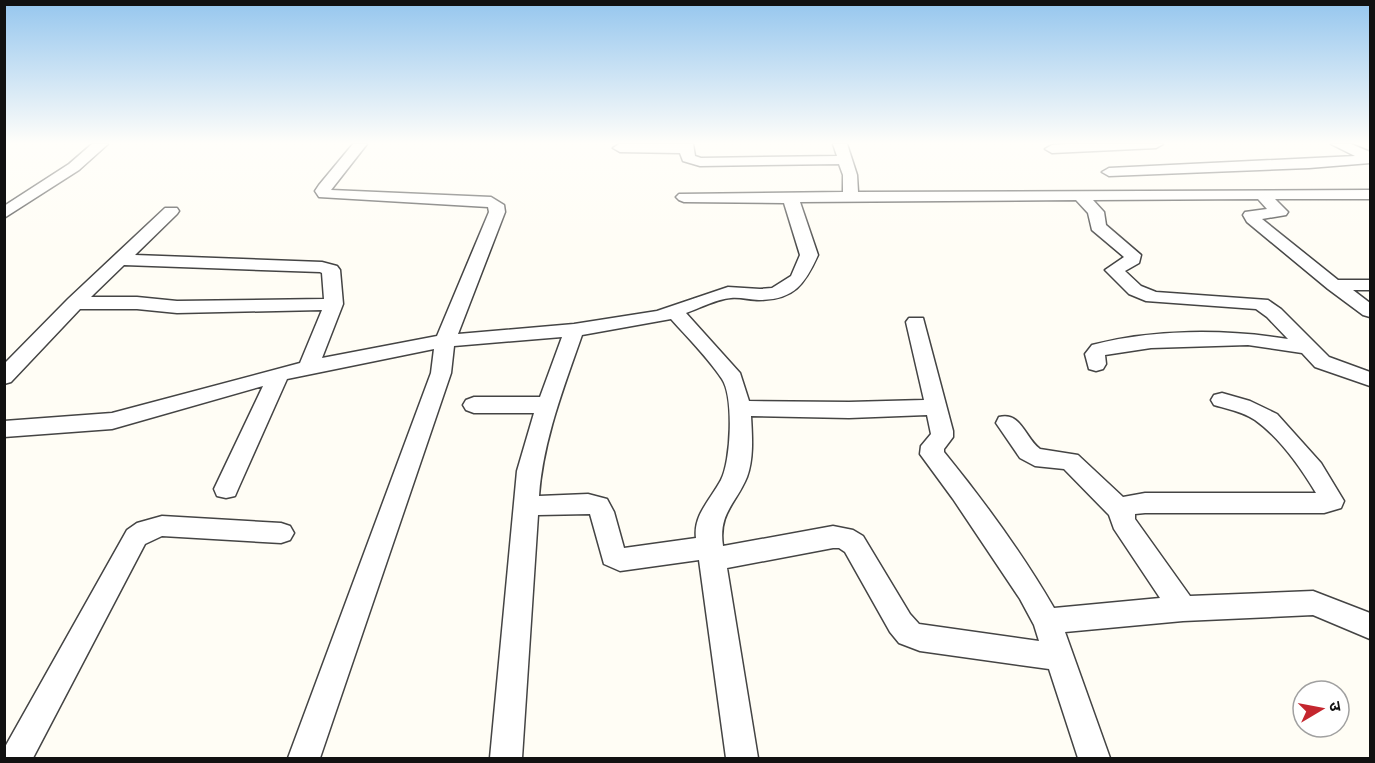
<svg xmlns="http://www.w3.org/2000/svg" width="1375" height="763" font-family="Bitter,'Noto Sans Devanagari',serif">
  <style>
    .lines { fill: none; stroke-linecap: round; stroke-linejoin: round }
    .minor-casing { stroke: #444; stroke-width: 3 }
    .minor { fill: #fff; fill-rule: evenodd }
  </style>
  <rect width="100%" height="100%" fill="#fffdf5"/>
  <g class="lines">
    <defs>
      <g id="minor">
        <polygon points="92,144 108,144 79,170 4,218 4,206 69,164"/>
        <path d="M353,144H367L331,190L491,197L504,205L505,212L458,334L574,324L657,311L728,287L760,289L772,288L791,276L800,255L784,203L684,202L679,200L676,197L679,194L843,192V175L839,164L700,166L683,161L680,153L620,152L613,148L619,144H693L695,156L701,158L837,156L833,144H847L857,175L858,192L1370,190V199H1275L1288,212L1286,215L1262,219L1338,280H1370V290H1353L1370,303V317L1363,315L1328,289L1247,222L1243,215L1245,212L1267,209L1258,199L1093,200L1104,212L1106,225L1141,255L1139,263L1125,271L1141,286L1156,292L1268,300L1281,309L1329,357L1370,372V386L1315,367L1302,353L1248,345L1151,348L1105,355L1106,364L1103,369L1096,371L1089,369L1085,354L1092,345C1154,329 1225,329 1288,339L1267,317L1256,309L1146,301L1129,294L1105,270L1124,257L1092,230L1088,213L1076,200L800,202L818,255C805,284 794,300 759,300C750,300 740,297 731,298C717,299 700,308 686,313L740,373L749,401L849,402L924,400L906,322L909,318H923L953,431V437L944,449V452C984,501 1022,553 1054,608L1160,598L1114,529L1109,515L1064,469L1035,466L1020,458L996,423L999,417C1021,411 1025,438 1040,449L1078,455L1123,497L1145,493H1316C1301,468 1279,437 1255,420C1243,412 1228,409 1214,405L1211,400L1214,395L1222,393L1250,401L1277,414L1321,463L1344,501L1341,508L1324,513H1145L1135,514V519L1190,596L1313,591L1370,613V639L1313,615L1183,621L1065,632L1110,758H1078L1049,669L920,651L899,643L890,632L845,552L839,548H833L727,568L758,758H726L699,560L620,571L604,564L590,514L538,515L522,758H490L517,471L534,413H474L466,410L463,405L466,400L474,397H540L562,337L454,346L451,373L320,758H288L431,373L434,349L287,379L238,489L235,496L226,498L217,496L214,489L263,386L112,429L4,437V421L112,413L300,363L322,310L177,313L137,309H80L11,382L4,384V364L68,299L165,208H177L179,211L177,214L135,255L322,262L337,266L340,270L343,304L322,358L437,336L489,212L488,207L319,197L315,191L319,185ZM124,265L320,272L322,273L324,299L177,301L137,297H91ZM671,319C688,338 708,358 722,379C734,397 731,461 721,480C711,499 693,515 696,538L624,548L614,512L607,499L588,494L539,496C543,440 564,387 582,335ZM927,415L931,434L921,446L920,454L953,499L1020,599L1034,625L1039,641L919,624L910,614L863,536L853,530L833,526L723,546C718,513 736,504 747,477C754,458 752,435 751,416L849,418Z"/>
        <polygon points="1065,144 1163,144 1156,148 1052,153 1045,149 1052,145"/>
        <polygon points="1331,144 1351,144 1370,152 1370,163 1309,168 1109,176 1102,172 1109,168 1355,156"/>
        <polygon points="162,516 281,523 290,526 294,533 290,540 281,543 162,536 145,544 33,758 4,758 5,747 127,530 137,523"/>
      </g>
    </defs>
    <use href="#minor" class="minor-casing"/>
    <use href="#minor" class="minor"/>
  </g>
  <linearGradient id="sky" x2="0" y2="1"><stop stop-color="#95c6ee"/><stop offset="0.57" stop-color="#fffefa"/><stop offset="1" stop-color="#fffefa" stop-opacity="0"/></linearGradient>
  <rect width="1375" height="251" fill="url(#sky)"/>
  <rect width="1375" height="763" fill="none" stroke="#111111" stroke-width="12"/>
  <g transform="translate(1321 709) rotate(80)"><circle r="28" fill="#ffffff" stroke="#a0a0a0" stroke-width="1.5"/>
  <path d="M0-4.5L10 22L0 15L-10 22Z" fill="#c4262e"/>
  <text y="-9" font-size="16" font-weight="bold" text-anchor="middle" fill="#111111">उ</text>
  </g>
</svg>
